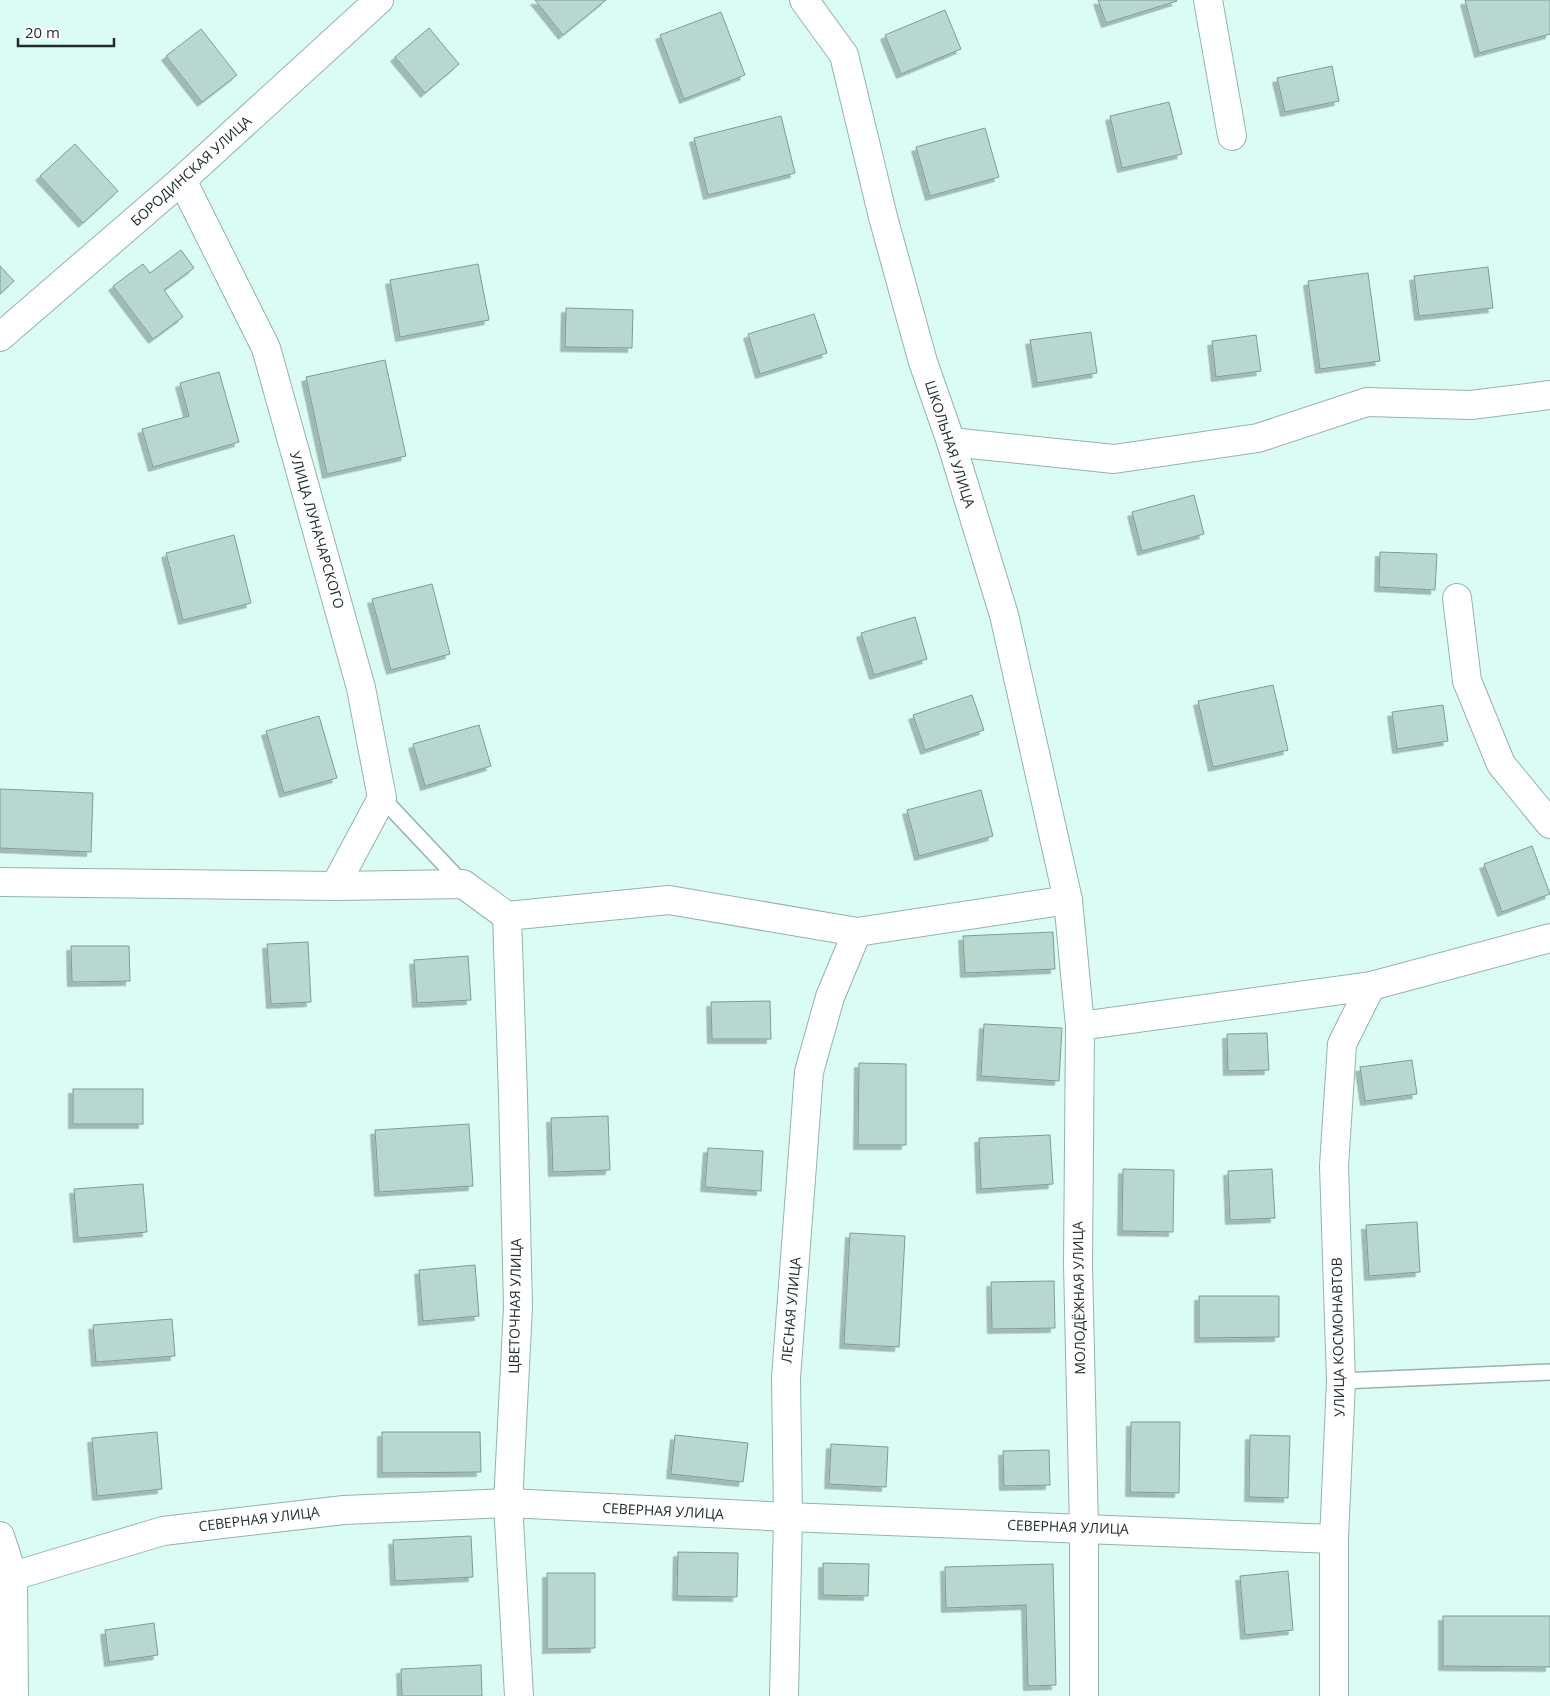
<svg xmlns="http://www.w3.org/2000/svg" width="1550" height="1696" font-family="'Open Sans',sans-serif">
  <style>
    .building { fill: #b7d7cf; stroke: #7d9c94; filter: url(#shadow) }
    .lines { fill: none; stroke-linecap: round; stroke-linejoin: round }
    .service-casing { stroke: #94b3ac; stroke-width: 18 }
    .minor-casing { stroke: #94b3ac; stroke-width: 30 }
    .service { stroke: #fff; stroke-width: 15 }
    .minor { stroke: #fff; stroke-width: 28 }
    .labels { text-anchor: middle; stroke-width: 4.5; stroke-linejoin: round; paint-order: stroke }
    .street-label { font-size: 14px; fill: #202d2a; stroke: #fff }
  </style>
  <defs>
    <filter id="shadow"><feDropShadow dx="-4.5" dy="4.5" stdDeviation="0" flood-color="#0004"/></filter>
  </defs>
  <rect width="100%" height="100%" fill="#dbfcf4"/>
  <g class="building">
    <polygon points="535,0 606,0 563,35"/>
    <polygon points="1098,0 1176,0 1177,1 1106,23"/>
    <polygon points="1465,0 1550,0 1550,34 1479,53"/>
    <polygon points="945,10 961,49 901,74 885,35"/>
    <polygon points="721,12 745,75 684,99 660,35"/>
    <polygon points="429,28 459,64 425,93 395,57"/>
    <polygon points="201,29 237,75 202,102 166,56"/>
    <polygon points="1332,66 1339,101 1285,112 1277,78"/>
    <polygon points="1169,102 1182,154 1122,168 1110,116"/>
    <polygon points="781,116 795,173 708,195 694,138"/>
    <polygon points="985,128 999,177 930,196 916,147"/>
    <polygon points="75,144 118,191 83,223 40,176"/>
    <polygon points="181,250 194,268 164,290 183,317 153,339 113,286 143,264 150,273"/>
    <polygon points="478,264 489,320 400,337 390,280"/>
    <polygon points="0,266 14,281 0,294"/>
    <polygon points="1488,267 1493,308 1419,316 1414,276"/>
    <polygon points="1368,273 1380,361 1320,369 1308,281"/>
    <polygon points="566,308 633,310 632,348 565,347"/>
    <polygon points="814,314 827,353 760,374 748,334"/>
    <polygon points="1091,332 1097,373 1037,383 1030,340"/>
    <polygon points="1256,335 1261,371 1216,377 1212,341"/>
    <polygon points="385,360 406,456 327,474 306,377"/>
    <polygon points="219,372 239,442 153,467 142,429 189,416 180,383"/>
    <polygon points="1194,495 1204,534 1142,551 1132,512"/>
    <polygon points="234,535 251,603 183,620 166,553"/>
    <polygon points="1380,552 1437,554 1435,590 1379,587"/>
    <polygon points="432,584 450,654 391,670 372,599"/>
    <polygon points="915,617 927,659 874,675 861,633"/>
    <polygon points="1273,685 1288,750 1213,767 1198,701"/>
    <polygon points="972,695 984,730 925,750 913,715"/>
    <polygon points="1443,705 1448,741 1397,749 1392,712"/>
    <polygon points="319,716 337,778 284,793 266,731"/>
    <polygon points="479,725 491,766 425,786 413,744"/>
    <polygon points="0,789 93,793 91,852 0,848"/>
    <polygon points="981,790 993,836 919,856 907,810"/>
    <polygon points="1532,846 1550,894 1502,912 1484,864"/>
    <polygon points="1053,932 1055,969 965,973 963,936"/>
    <polygon points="308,942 311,1002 271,1004 267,944"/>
    <polygon points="71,946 129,946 130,981 72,982"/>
    <polygon points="468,956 471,1000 417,1003 414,960"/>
    <polygon points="770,1001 771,1039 712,1039 711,1002"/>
    <polygon points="984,1024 1062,1028 1059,1081 981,1076"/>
    <polygon points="1267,1033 1269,1070 1228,1071 1227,1034"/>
    <polygon points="1412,1060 1417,1094 1365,1101 1360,1067"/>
    <polygon points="859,1063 906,1064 906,1145 858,1145"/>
    <rect x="73" y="1089" width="70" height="35"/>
    <polygon points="608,1116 610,1170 553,1172 551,1118"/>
    <polygon points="469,1124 473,1186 379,1192 375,1130"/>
    <polygon points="1050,1135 1053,1184 981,1189 979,1138"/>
    <polygon points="708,1148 763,1151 761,1191 705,1187"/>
    <polygon points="1123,1169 1174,1170 1173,1232 1122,1231"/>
    <polygon points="1272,1169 1275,1218 1230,1220 1228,1171"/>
    <polygon points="143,1184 147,1232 78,1238 74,1189"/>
    <polygon points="1417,1222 1420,1272 1369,1276 1366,1225"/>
    <polygon points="850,1233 905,1236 899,1347 844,1344"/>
    <polygon points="475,1265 479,1316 423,1321 419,1270"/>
    <polygon points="1054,1281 1055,1328 992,1329 991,1282"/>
    <polygon points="1199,1296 1279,1296 1279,1337 1199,1338"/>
    <polygon points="172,1319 175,1356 96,1362 93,1325"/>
    <polygon points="1131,1422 1180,1422 1179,1493 1130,1492"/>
    <polygon points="157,1432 162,1489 97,1496 92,1438"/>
    <polygon points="382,1432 480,1432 481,1472 382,1473"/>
    <polygon points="675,1435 748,1443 743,1482 671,1474"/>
    <polygon points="1250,1435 1290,1436 1288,1498 1249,1497"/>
    <polygon points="831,1444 888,1447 886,1487 829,1484"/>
    <polygon points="1049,1450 1050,1485 1004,1486 1003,1451"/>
    <polygon points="471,1536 473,1577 395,1581 393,1540"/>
    <polygon points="678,1552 738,1553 737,1597 677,1596"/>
    <polygon points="823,1563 869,1564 868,1596 823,1595"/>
    <polygon points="1053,1564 1056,1685 1028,1686 1026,1605 946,1608 945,1567"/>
    <polygon points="1288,1571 1293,1630 1245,1635 1240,1576"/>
    <polygon points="547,1573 595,1573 595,1648 547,1649"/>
    <polygon points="1443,1616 1550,1616 1550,1667 1443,1666"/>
    <polygon points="154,1623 158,1655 109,1662 105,1630"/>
    <polygon points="481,1665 482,1696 402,1696 401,1669"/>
  </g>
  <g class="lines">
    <defs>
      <g id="service">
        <polyline points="382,798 463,884"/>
        <polyline points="1341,1381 1550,1372"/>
      </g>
      <g id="minor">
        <polyline points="804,0 844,55 883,217 923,362 951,442 1004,615 1068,900 1080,1026 1078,1264 1084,1528 1084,1696"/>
        <polyline points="1208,0 1232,136"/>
        <polyline points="182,180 266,348 361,688 382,798 335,886"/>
        <polyline points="0,337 182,180 379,0"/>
        <polyline points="951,442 1114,459 1258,438 1367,402 1471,405 1550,395"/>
        <polyline points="1457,598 1467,681 1501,764 1550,824"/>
        <polyline points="0,882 335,886 463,884 507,916 669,900 857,932 1068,900"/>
        <polyline points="507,916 513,1095 518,1307 508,1503 519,1696"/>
        <polyline points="1080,1026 1371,986 1550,938"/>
        <polyline points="0,1536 13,1576 14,1696"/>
        <polyline points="0,1578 13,1576 163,1531 344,1510 508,1503 788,1517 1334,1539"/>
        <polyline points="784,1696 788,1517 786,1378 809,1072 830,997 857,932"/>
        <polyline points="1334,1696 1334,1539 1341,1381 1334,1166 1342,1044 1371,986"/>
      </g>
    </defs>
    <use href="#service" class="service-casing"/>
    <use href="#minor" class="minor-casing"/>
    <use href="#service" class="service"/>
    <use href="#minor" class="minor"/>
  </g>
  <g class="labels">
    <g class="street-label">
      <text transform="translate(191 171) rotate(-42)" y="5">БОРОДИНСКАЯ УЛИЦА</text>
      <text transform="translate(950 444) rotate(72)" y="5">ШКОЛЬНАЯ УЛИЦА</text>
      <text transform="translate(317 530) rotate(74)" y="5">УЛИЦА ЛУНАЧАРСКОГО</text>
      <text transform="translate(1079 1298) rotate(-91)" y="5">МОЛОДЁЖНАЯ УЛИЦА</text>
      <text transform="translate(515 1306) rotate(-89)" y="5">ЦВЕТОЧНАЯ УЛИЦА</text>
      <text transform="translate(791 1310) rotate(-85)" y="5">ЛЕСНАЯ УЛИЦА</text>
      <text transform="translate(1338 1337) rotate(-91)" y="5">УЛИЦА КОСМОНАВТОВ</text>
      <text transform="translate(663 1511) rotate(3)" y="5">СЕВЕРНАЯ УЛИЦА</text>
      <text transform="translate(259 1519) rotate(-7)" y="5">СЕВЕРНАЯ УЛИЦА</text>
      <text transform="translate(1068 1527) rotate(2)" y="5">СЕВЕРНАЯ УЛИЦА</text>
    </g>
  </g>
  <path d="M18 38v8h96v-8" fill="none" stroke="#202d2a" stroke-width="2.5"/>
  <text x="25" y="38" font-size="15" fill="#202d2a" stroke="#ffffff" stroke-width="4" paint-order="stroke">20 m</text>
</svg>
